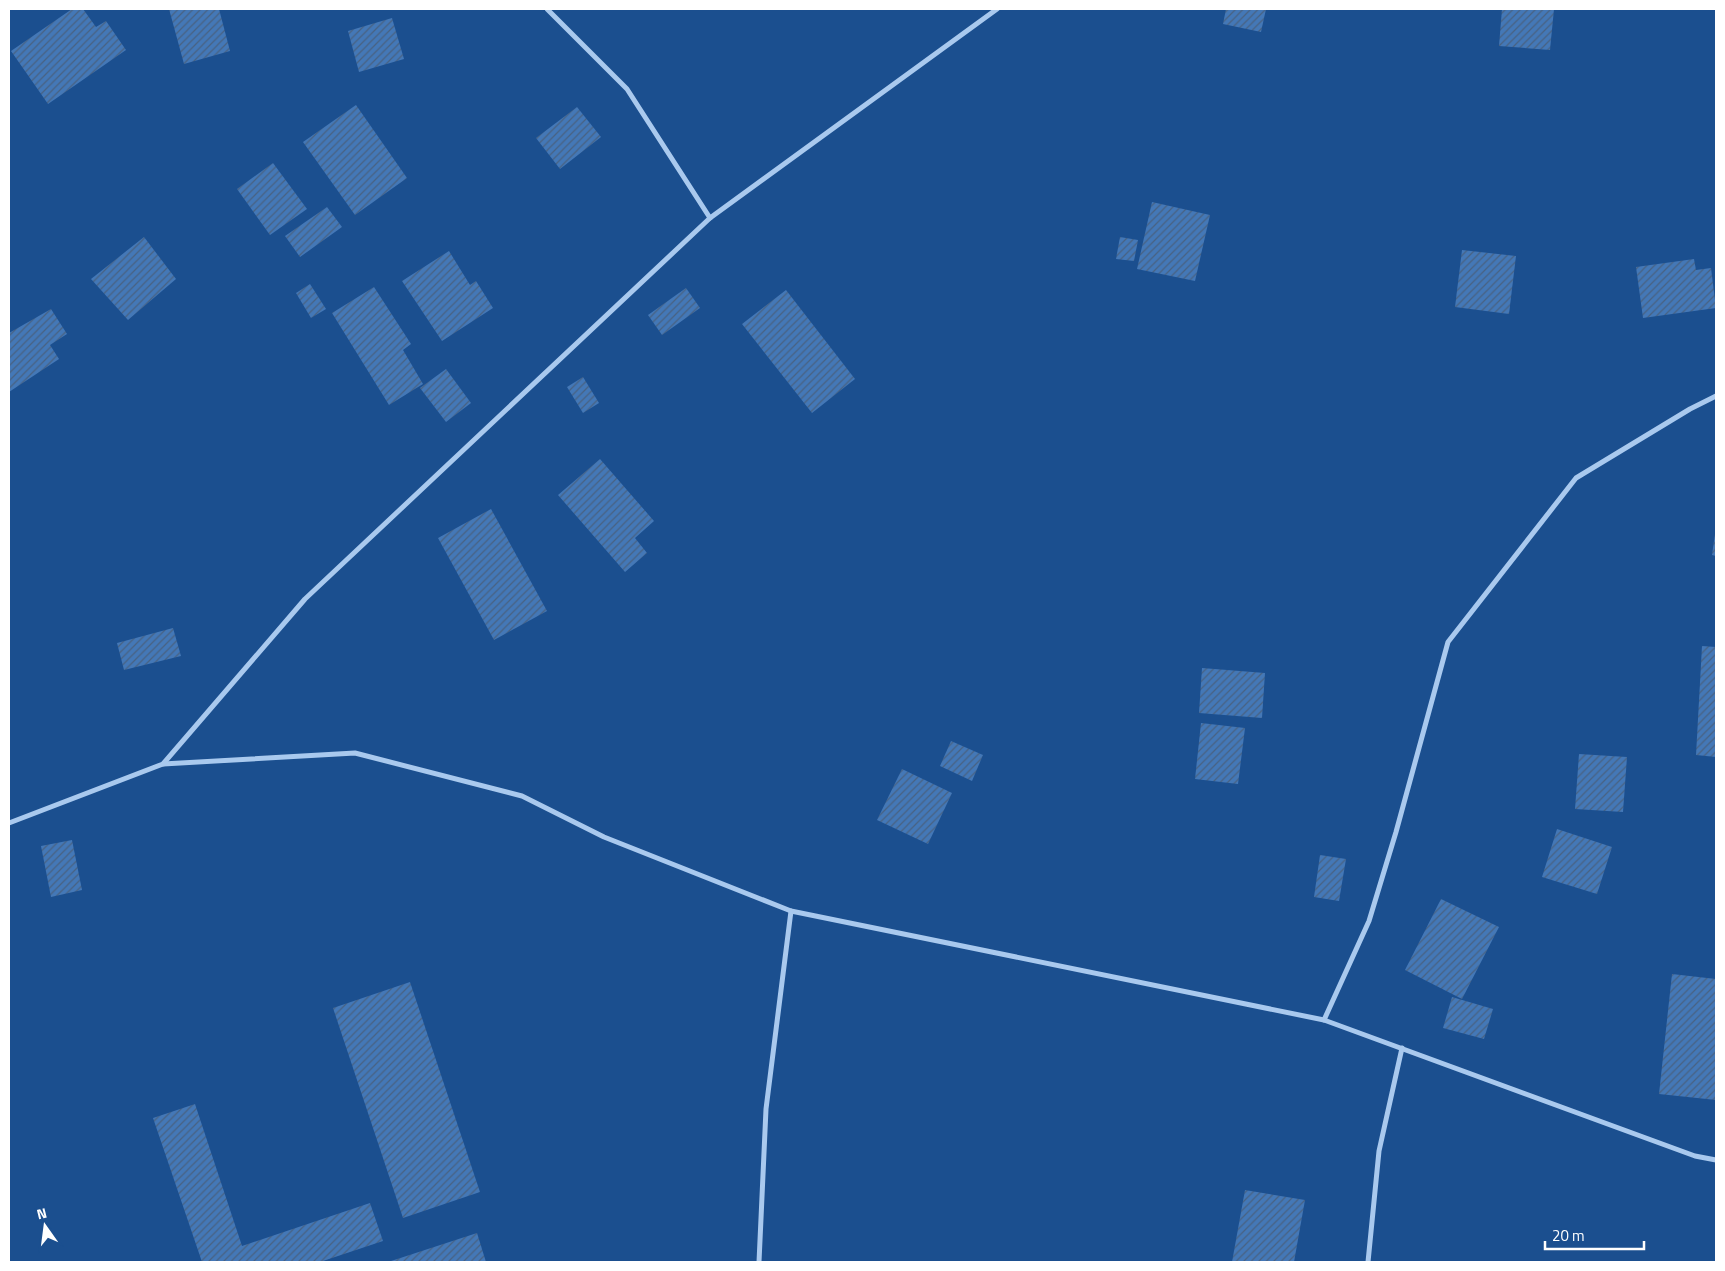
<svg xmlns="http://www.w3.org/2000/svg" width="1725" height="1271" font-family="'Titillium Web',sans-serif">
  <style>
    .building { fill: url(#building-hatch) }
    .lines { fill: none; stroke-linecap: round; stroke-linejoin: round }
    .minor { stroke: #a9c9ee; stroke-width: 5 }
  </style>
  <defs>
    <pattern id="building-hatch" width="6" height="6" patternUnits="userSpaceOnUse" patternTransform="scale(1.25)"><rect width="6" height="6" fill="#4478b7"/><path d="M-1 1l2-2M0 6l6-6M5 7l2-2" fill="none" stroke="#486282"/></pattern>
  </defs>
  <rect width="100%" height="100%" fill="#1b4f8f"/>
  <g class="building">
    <polygon points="72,9 83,9 96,27 106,21 126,50 48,104 11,51"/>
    <polygon points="169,9 219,9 230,51 184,64"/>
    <polygon points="1226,9 1266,9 1261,32 1223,24"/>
    <polygon points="1502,9 1554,9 1550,50 1499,46"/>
    <polygon points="392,18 404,59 359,72 348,31"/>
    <polygon points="356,105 407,178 355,215 303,142"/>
    <polygon points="577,107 601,137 560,169 536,138"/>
    <polygon points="273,163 307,209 270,235 237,189"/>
    <polygon points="1152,202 1210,215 1195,281 1137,269"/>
    <polygon points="327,207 342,227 300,257 285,236"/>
    <polygon points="144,237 176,279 128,320 91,279"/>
    <polygon points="1120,237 1138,240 1134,261 1116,259"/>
    <polygon points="1462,250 1516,256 1509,314 1455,307"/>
    <polygon points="449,251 470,285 476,281 493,308 442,341 402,281"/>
    <polygon points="1694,259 1696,270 1711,268 1716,308 1643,318 1636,267"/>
    <polygon points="310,284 326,309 311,318 296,293"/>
    <polygon points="374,287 411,344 403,350 423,384 389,405 332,313"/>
    <polygon points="686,288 700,308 662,335 648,315"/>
    <polygon points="786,290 855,379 812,413 742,324"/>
    <polygon points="51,309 67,334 50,345 59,359 9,392 9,333"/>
    <polygon points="446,369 471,403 446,422 420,388"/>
    <polygon points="583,377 599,403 583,413 567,387"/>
    <polygon points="600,459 654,521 635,538 647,553 625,572 558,495"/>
    <polygon points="491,509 547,611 494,640 438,538"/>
    <polygon points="1715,534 1716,534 1716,556 1712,555"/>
    <polygon points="173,628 181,656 124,670 117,643"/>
    <polygon points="1702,646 1716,647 1716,757 1696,755"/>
    <polygon points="1202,668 1265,673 1262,718 1199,713"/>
    <polygon points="1201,723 1245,728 1238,784 1195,779"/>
    <polygon points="951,741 983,755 972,781 940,766"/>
    <polygon points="1579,754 1627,757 1623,812 1575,809"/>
    <polygon points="902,769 952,793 928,844 877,820"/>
    <polygon points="1557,829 1612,847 1597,894 1542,877"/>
    <polygon points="72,840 82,890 51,897 41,846"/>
    <polygon points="1320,855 1346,859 1339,901 1314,897"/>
    <polygon points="1441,899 1499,927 1462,999 1405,970"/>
    <polygon points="1672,974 1716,979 1716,1100 1659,1094"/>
    <polygon points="410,982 480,1192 403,1218 333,1008"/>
    <polygon points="1452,997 1493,1009 1484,1039 1443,1028"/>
    <polygon points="195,1104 242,1246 370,1203 383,1241 320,1262 202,1262 153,1118"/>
    <polygon points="1245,1190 1305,1200 1294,1262 1232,1262"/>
    <polygon points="477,1233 486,1262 388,1262"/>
  </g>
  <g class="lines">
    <g class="minor">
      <polyline points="547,9 627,89 710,218"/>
      <polyline points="163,764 355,753 522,796 604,837 791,911 1324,1020 1695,1156 1716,1160"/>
      <polyline points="9,823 163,764 305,599 710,218 997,9"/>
      <polyline points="1324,1020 1369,921 1396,832 1448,642 1576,478 1690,409 1716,396"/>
      <polyline points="759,1262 766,1109 791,911"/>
      <polyline points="1368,1262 1379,1151 1402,1048"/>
    </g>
  </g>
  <rect width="1725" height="1271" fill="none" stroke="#ffffff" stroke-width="20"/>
  <g transform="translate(45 1226) rotate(346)" stroke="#1b4f8f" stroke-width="4" paint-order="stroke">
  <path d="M0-4L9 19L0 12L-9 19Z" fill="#ffffff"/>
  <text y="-8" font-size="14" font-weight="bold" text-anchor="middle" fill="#ffffff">N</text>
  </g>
  <path d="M1545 1241v8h99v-8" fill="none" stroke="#ffffff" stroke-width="2.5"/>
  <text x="1552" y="1241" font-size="15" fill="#ffffff" stroke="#1b4f8f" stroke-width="4" paint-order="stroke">20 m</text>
</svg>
